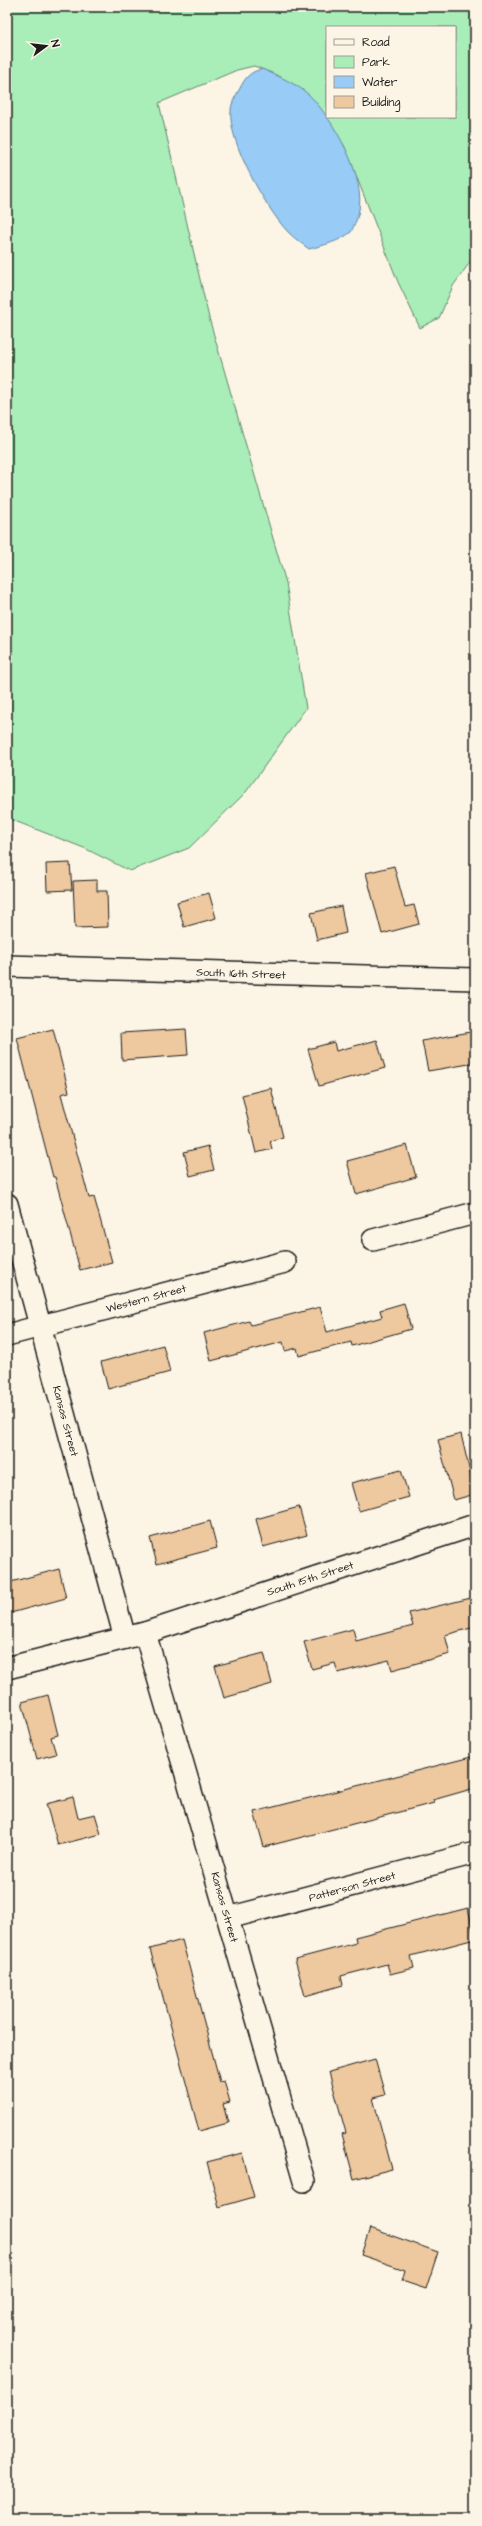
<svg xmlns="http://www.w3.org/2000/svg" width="482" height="2526" font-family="'Architects Daughter',sans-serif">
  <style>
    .green { fill: #a9edb8; stroke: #62846a; fill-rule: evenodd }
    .water { fill: #98cbf5; stroke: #66859e }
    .building { fill: #eec89e; stroke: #1c1c1c }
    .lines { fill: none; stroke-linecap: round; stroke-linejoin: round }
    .street-casing { stroke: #1c1c1c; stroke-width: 24 }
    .street { stroke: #fcf5e5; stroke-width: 21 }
    .labels { text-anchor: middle; stroke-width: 3; stroke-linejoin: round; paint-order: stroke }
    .street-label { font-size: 11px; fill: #1c1c1c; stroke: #fcf5e5 }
  </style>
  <rect width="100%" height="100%" fill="#fcf5e5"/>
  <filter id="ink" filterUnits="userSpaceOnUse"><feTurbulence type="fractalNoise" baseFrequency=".025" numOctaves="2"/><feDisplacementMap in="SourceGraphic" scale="8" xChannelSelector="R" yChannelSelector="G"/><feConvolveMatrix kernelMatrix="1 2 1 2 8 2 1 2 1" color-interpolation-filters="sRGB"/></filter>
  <g filter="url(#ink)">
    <path class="green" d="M7,7H475V255L453,286L439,318L420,328L398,282L344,145L281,77L254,66L237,70L159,103L209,318L286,583L306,708L246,792L189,848L130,871L84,848L7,818ZM327,27H455V117H327Z"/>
    <path class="water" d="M262,69C279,76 302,86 314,100C338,128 371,185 356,221C354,224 353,229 351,232C339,242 324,245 309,249C302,244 294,238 288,232C267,210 227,141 231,110C231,104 236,95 239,90C245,78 249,72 262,69Z"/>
    <g class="building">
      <polygon points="70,863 72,890 47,891 46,864"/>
      <polygon points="394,866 405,907 414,905 419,924 382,934 366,873"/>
      <polygon points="97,880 97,891 107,891 108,927 75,928 73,881"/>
      <polygon points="209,893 216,918 184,927 177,902"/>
      <polygon points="341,906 346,933 317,940 311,913"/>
      <polygon points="53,1029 69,1092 61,1094 89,1198 94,1197 112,1262 80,1270 55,1177 53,1177 17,1038"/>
      <polygon points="186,1029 188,1055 122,1060 121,1033"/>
      <polygon points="470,1032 475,1063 428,1071 422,1041"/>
      <polygon points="377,1040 385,1068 319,1086 308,1049 334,1042 336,1051"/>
      <polygon points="271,1088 283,1137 270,1141 272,1149 256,1153 242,1095"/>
      <polygon points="407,1145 416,1177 356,1194 347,1161"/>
      <polygon points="208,1146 214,1170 190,1176 184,1152"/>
      <polygon points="404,1303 411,1329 352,1346 351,1342 299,1356 297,1348 285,1351 283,1342 211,1361 204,1333 249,1321 251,1325 320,1307 327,1332 382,1317 380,1310"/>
      <polygon points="163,1345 170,1372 108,1389 101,1362"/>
      <polygon points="461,1434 475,1494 454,1500 438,1440"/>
      <polygon points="401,1470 409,1497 359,1511 351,1483"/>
      <polygon points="299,1507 307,1535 263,1547 256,1519"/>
      <polygon points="210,1521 217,1548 157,1564 150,1538"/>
      <polygon points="59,1569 66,1598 7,1614 7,1583"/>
      <polygon points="475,1597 475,1627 445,1635 450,1654 392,1670 389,1660 338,1673 335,1663 312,1669 304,1642 353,1629 356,1641 413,1626 409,1613"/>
      <polygon points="264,1653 272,1684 224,1698 215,1666"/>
      <polygon points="48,1695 58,1735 51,1737 56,1754 37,1759 22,1702"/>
      <polygon points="475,1756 475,1788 433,1800 434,1803 264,1847 254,1812"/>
      <polygon points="73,1797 78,1818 95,1814 101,1834 58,1845 46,1804"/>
      <polygon points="468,1908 475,1939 411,1956 414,1968 390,1974 387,1964 341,1976 343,1985 305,1996 295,1959 356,1943 355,1937"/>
      <polygon points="182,1940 220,2082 224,2081 230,2102 223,2104 228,2123 199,2131 150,1949"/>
      <polygon points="375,2059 385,2095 373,2098 392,2169 354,2179 342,2134 346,2133 329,2072"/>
      <polygon points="242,2153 254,2197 219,2207 207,2162"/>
      <polygon points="370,2228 438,2252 426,2289 402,2281 405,2270 361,2255"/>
    </g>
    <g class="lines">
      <defs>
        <g id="street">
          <polyline points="7,966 475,979"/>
          <polyline points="7,1204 125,1638"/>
          <polyline points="373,1240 475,1213"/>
          <polyline points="7,1335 285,1262"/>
          <polyline points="145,1633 304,2181"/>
          <polyline points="7,1668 145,1633 475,1525"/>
          <polyline points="228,1918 475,1853"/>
        </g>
      </defs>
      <use href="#street" class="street-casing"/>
      <use href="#street" class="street"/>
    </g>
  </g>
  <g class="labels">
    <g class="street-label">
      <text transform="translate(241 973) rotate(2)" y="4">South 16th Street</text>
      <text transform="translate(146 1298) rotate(-15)" y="4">Western Street</text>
      <text transform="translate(66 1421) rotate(75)" y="4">Kansas Street</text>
      <text transform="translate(310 1578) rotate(-18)" y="4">South 15th Street</text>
      <text transform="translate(352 1886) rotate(-15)" y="4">Patterson Street</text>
      <text transform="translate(225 1907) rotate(74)" y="4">Kansas Street</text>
    </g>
  </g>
  <rect width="482" height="2526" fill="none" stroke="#fcf5e5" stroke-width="24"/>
  <rect x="12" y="12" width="458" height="2502" fill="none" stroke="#1c1c1c" stroke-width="1.5" filter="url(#ink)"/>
  <rect x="326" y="26" width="130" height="92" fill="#fcf5e5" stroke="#a29e95"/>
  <rect x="334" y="39" width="20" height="6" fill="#fcf5e5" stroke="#a29e95"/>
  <text x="362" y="46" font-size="12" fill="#1c1c1c">Road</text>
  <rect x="334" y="56" width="20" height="12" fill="#a9edb8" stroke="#a29e95"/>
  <text x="362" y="66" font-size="12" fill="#1c1c1c">Park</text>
  <rect x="334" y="76" width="20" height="12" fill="#98cbf5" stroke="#a29e95"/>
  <text x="362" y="86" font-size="12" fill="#1c1c1c">Water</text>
  <rect x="334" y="96" width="20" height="12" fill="#eec89e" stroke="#a29e95"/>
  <text x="362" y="106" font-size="12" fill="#1c1c1c">Building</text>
  <g transform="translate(46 46) rotate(75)" stroke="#fcf5e5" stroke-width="3" paint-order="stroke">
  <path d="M0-3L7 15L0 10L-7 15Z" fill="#1c1c1c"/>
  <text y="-6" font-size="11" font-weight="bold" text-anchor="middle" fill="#1c1c1c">N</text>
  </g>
</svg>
